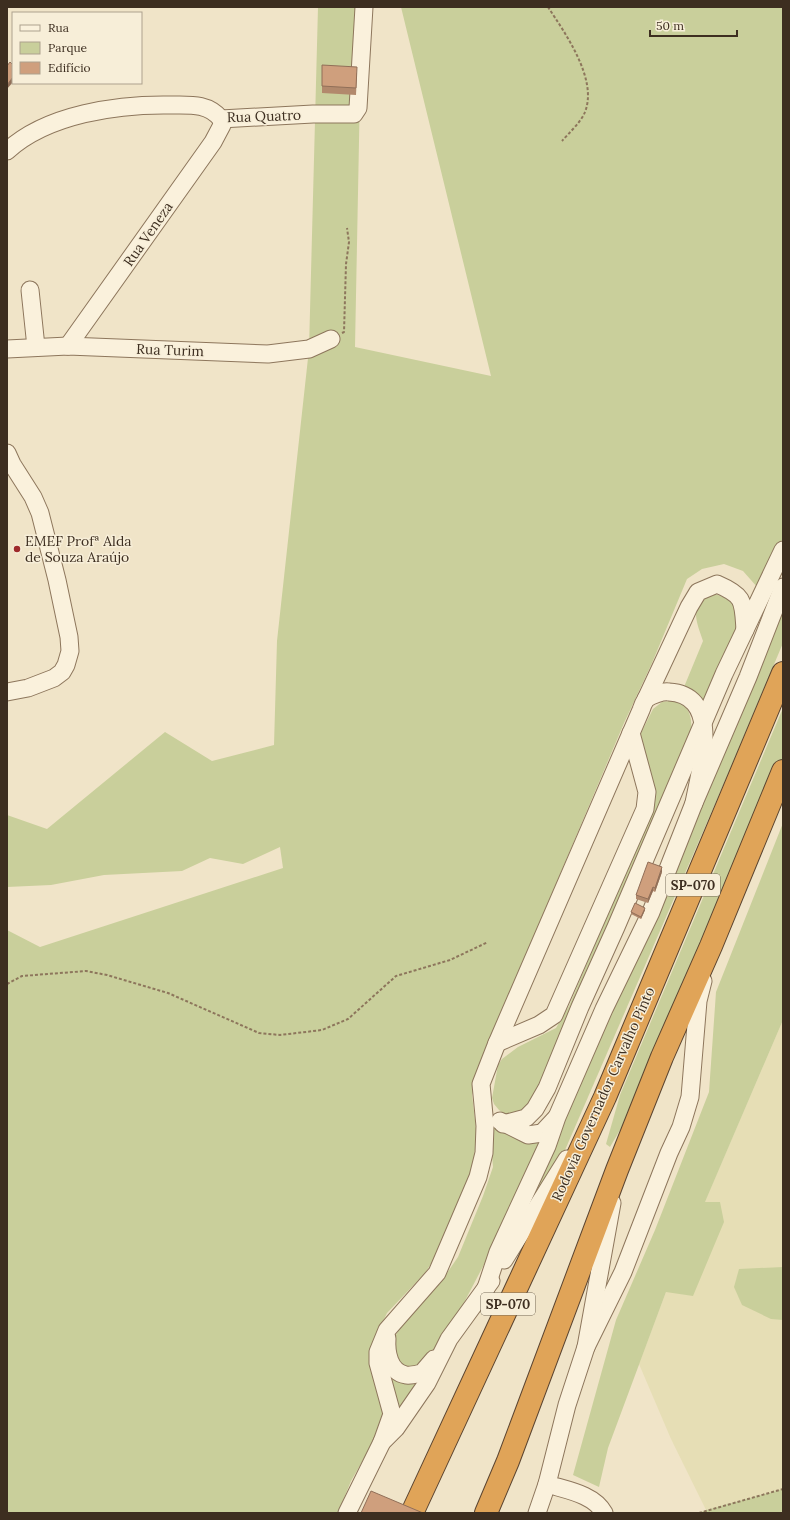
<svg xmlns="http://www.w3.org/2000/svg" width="790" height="1520" font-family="Lora,serif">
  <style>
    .farmland { fill: #e6deb5 }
    .green { fill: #c9cf9b }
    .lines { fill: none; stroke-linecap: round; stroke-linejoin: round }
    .minor-casing { stroke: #8d765c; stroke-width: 19 }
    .highway-casing { stroke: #5b4430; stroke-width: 24 }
    .path { stroke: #8d765c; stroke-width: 2; stroke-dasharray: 3 2; stroke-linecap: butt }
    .minor { stroke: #faf1dc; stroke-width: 17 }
    .highway { stroke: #e0a458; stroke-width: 22 }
    .wall { fill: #b2896c }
    .shaded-wall { fill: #916f58 }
    .building { fill: #cf9f7d; stroke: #916f58 }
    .poi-dot { fill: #9e2a2b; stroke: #f7eed8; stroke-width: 1.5 }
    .labels { text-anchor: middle; stroke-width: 3; stroke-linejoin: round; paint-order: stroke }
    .shield { fill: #f7eed8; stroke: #756857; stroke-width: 1 }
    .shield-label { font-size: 13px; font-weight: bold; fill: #3d2e20 }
    .street-label { font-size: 14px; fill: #3d2e20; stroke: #f7eed8 }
    .poi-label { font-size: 14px; fill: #3d2e20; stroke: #f7eed8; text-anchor: start }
  </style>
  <rect width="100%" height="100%" fill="#f0e4c8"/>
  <polygon class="farmland" points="783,1020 783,1489 706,1510 671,1439 639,1364 666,1292"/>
  <g class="green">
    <polygon points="318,7 364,7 361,38 355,347 491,376 401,7 783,7 783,538 758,588 743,571 724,564 702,569 687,579 652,663 624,723 503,1009 472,1095 477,1137 471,1176 444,1244 425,1273 387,1313 371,1346 370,1369 383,1398 385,1417 375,1439 351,1481 338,1513 7,1513 7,930 40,947 283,868 280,847 243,864 210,858 182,871 104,875 51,885 7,887 7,815 47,829 165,732 212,761 274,745 277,641 309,349"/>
    <path d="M714,594C724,597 731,599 736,609C745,629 714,686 705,706L698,695L684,687L703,641C696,620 688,604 714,594Z"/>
    <polygon points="783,607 783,643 728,774 559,1164 520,1221"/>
    <path d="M669,701C689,701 693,717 691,734L538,1091L526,1109L506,1115L499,1110L494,1104L492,1098L498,1065L502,1059L518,1047L556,1028L569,1006L653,806L640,735L653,709L662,702Z"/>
    <polygon points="783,708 783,760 640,1096 610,1147 606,1144 620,1095"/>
    <polygon points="783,823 783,1020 705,1202 720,1202 724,1222 693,1296 666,1292 608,1448 599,1487 573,1475 616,1320 655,1230 709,1092 716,992"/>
    <path d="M489,1120C506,1139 520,1140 544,1140L501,1232L446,1337L426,1363L412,1369L399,1365L393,1353L394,1338L407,1317L447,1273L458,1257L483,1196L493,1167Z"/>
    <polygon points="783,1267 783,1320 771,1319 742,1305 734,1287 739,1269"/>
    <polygon points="387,1374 405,1382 418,1385 397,1417"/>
    <polygon points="783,1489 783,1513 699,1513 706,1510"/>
  </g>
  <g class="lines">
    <defs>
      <g id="minor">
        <polyline points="221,119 313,114 354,114 358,108 364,7"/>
        <path d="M7,151C47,114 118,104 171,105C190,105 208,103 221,119"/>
        <polyline points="30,290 36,347"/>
        <polyline points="68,346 213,142 222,125 221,119"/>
        <polyline points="7,349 68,346 268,354 309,349 331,339"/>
        <polyline points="7,453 12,464 33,497 40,513 57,580 69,637 70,651 66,665 62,672 54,678 28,688 7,692"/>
        <path d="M646,699L689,607L698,592L717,584C745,596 743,601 745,630"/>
        <polyline points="497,1043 539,1025 554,1015 645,809 647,792 631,733"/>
        <polyline points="500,1121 528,1135 542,1133 556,1118"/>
        <polyline points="503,1124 526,1118 535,1109 547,1088 580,1007 616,927 724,674 783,550"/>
        <polyline points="504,1260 567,1159"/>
        <polyline points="485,1291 498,1252 547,1146 557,1117 604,1009 651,912 694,803 748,677 783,587"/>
        <path d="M387,1338C386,1352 389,1372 406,1375C410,1376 417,1374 422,1373L434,1359"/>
        <polyline points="586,1347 623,1272 669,1153 681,1127 690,1097 698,1001 703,981"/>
        <path d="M382,1442L392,1414L378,1363V1352L387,1330L437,1273L478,1177L484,1153L485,1126L481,1084L497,1043L641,710C642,707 644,702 646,699C651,695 663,691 669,692C723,695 700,770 694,803"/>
        <path d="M547,1484C566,1490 594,1494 604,1513"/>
        <polyline points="347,1513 382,1442 396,1428 427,1383 449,1339 491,1281"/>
        <polyline points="537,1513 547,1484 567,1405 586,1347 612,1203"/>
      </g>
      <g id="highway">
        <polyline points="413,1511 605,1097 783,673"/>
        <polyline points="486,1513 508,1461 617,1170 662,1057 711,946 783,771"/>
      </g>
    </defs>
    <use href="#minor" class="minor-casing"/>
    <use href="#highway" class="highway-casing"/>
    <g class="path">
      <path d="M548,7C565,33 598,79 585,112C581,122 569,133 562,141"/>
      <polyline points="342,333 344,332 346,264 349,242 347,228"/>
      <polyline points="7,984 22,976 86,971 107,975 168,993 259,1033 280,1035 322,1030 348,1019 396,976 450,960 488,942"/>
      <polyline points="699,1513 783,1489"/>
    </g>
    <use href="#minor" class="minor"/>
    <use href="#highway" class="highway"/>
  </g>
  <g class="wall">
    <polygon points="322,65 357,73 356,95 322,93"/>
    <polygon points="662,872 655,892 653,891 648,903 636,899 636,895"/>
    <polygon points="645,910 641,919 631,914 631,912"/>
  </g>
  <g class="shaded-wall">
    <polygon points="13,77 13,82 7,89 7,85"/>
    <polygon points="662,867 662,872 655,892 655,888"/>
    <polygon points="653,887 653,891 648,903 648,899"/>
    <polygon points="645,908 645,910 641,919 641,917"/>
  </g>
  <g class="building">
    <polygon points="10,62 13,65 13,77 7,85 7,66"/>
    <polygon points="322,65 357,67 356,88 322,86"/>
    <polygon points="648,862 662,867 655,888 653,887 648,899 636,895"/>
    <polygon points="635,903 645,908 641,917 631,912"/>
    <polygon points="371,1491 423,1513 361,1513"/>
  </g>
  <circle class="poi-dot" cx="17" cy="549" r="4"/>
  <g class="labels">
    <g class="shield">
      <rect x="666" y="874" width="54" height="22" rx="3"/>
      <rect x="481" y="1293" width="54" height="22" rx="3"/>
    </g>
    <g class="shield-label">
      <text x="693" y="890">SP-070</text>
      <text x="508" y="1309">SP-070</text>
    </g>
    <g class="street-label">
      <text transform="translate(264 116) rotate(-2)" y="5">Rua Quatro</text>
      <text transform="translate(148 234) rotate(-55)" y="5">Rua Veneza</text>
      <text transform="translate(170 350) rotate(2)" y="5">Rua Turim</text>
      <text transform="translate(603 1094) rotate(-66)" y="5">Rodovia Governador Carvalho Pinto</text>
    </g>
    <g class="poi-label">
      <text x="25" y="546">EMEF Profª Alda<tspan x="25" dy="16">de Souza Araújo</tspan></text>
    </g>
  </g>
  <rect width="790" height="1520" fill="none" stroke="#3d2e20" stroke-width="16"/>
  <rect x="12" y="12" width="130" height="72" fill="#f7eed8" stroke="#ada18e"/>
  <rect x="20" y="25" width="20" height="6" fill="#faf1dc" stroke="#ada18e"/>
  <text x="48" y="32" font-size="12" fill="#3d2e20">Rua</text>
  <rect x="20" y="42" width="20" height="12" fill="#c9cf9b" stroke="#ada18e"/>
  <text x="48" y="52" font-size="12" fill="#3d2e20">Parque</text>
  <rect x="20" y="62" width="20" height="12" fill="#cf9f7d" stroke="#ada18e"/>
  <text x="48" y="72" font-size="12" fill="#3d2e20">Edifício</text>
  <path d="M650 30v6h87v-6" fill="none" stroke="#3d2e20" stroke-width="2"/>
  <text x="656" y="30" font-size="12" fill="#3d2e20" stroke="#f7eed8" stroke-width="3" paint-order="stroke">50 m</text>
</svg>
